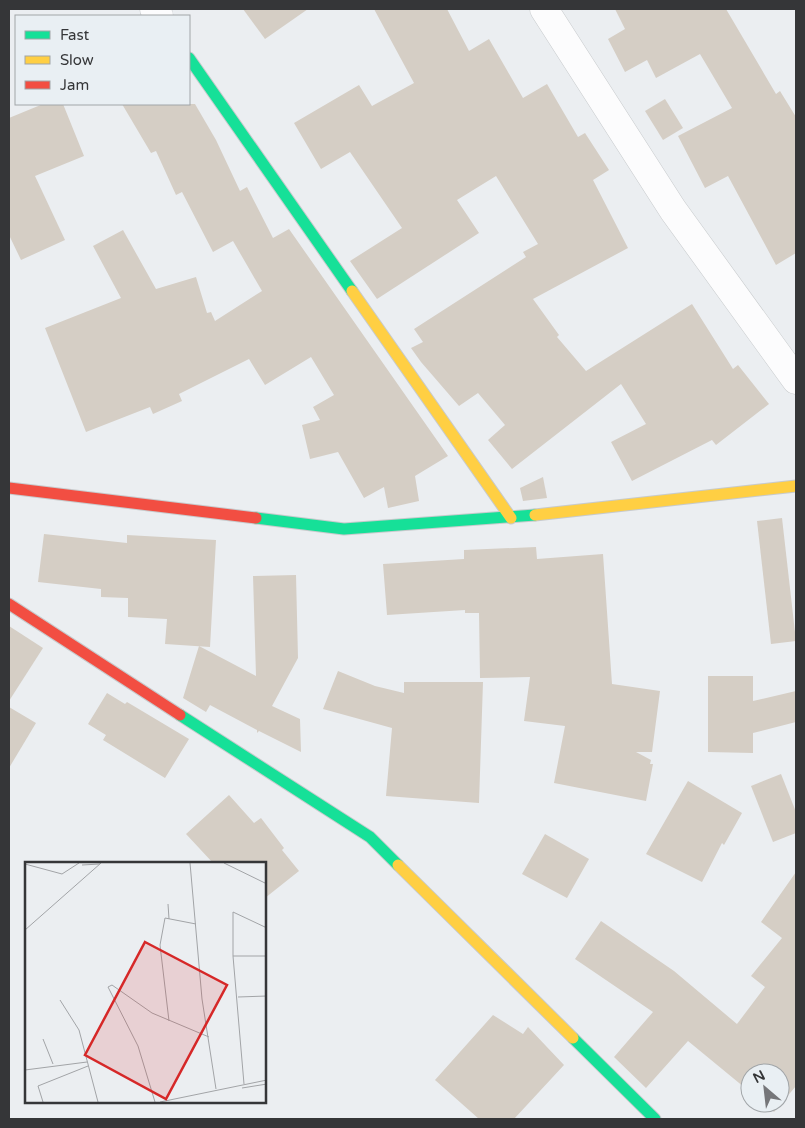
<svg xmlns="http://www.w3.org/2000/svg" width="805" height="1128" font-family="'Varela Round',sans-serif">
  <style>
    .building { fill: #d5cec5 }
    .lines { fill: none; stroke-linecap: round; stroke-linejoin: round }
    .street-casing { stroke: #c7cacc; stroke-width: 29 }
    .fast-casing { stroke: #c7cacc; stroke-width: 13 }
    .slow-casing { stroke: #c7cacc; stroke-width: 13 }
    .jam-casing { stroke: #c7cacc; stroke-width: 13 }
    .street { stroke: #fcfcfd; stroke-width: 28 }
    .fast { stroke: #16e098; stroke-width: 11 }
    .slow { stroke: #ffcf43; stroke-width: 11 }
    .jam { stroke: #f24e42; stroke-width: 11 }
    .inset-road { fill: none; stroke: #a2a4a7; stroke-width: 1 }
    .view { fill: #d62828; fill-opacity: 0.15; stroke: #d62828; stroke-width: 2.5 }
    .inset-edge { fill: none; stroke: #353638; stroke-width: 2.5 }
  </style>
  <rect width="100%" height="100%" fill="#ebeef1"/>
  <g class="building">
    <polygon points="243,9 308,9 265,39"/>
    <polygon points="374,9 447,9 469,51 489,39 523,98 547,84 578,137 585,133 609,170 593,180 628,248 533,299 559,335 557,337 586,371 692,304 733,369 738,365 769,404 716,445 712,440 632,481 611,442 646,424 621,384 512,469 488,440 505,425 478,393 459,406 421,362 411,348 423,342 414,329 526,257 523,252 538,244 496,176 457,200 479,233 377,299 350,261 402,228 350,152 321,169 294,123 359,85 372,106 414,83"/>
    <polygon points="615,9 726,9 776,94 780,91 796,117 796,253 776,265 728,176 705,188 678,136 732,108 700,54 656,78 647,60 625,72 608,39 625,29"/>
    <polygon points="665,99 683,128 663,140 645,111"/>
    <polygon points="43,104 63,104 84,156 35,176 65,240 21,260 9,235 9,118"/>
    <polygon points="122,104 195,104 216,140 240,191 247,187 273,238 289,229 448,456 415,476 419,501 388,508 384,487 364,498 338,452 310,459 302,425 320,420 313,407 334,395 311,357 265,385 249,359 179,394 182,401 153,414 150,407 86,432 45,328 121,298 93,246 123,230 156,289 196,277 207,313 211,312 215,321 262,291 233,241 213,252 182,192 176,195 156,151 151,153"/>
    <polygon points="543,477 547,498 523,501 520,488"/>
    <polygon points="782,518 796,641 771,644 757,521"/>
    <polygon points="44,534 127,543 127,535 216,540 210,647 165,644 167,619 128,617 128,598 101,597 101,589 38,582"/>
    <polygon points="536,547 537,559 603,554 612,684 660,691 652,752 636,752 651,760 650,764 653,764 646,801 554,783 565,726 524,721 530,677 480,678 479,613 465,613 465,610 387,615 383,564 464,559 464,550"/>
    <polygon points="296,575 298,658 272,706 300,719 301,752 259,731 257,733 257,730 210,705 206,712 183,698 199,646 256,676 253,576"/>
    <polygon points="9,626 43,648 9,701"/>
    <polygon points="338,671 375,686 404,693 404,682 483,682 479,803 386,796 392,728 323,709"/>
    <polygon points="708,676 753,676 753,701 796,691 796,722 753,733 753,753 708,752"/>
    <polygon points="107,693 125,704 127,702 189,739 165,778 103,740 106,735 88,724"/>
    <polygon points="9,707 36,723 9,768"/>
    <polygon points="781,774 796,812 796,833 773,842 751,786"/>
    <polygon points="688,781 742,813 724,845 722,843 702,882 646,854"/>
    <polygon points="229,795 254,823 261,818 284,848 282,850 299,871 265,898 265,863 213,863 186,834"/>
    <polygon points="545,834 589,859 567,898 522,874"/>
    <polygon points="796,872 796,1086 774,1112 763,1103 780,1103 780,1073 750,1073 750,1092 688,1041 646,1088 614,1057 653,1012 575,959 601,921 674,971 737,1024 765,987 751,976 782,938 761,922"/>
    <polygon points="493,1015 523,1034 528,1027 564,1065 514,1119 479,1119 435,1080"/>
  </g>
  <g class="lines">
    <defs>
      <g id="street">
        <polyline points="154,9 159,16"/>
        <polyline points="544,9 673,210 796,380"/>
      </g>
      <g id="fast">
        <polyline points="189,58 352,291"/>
        <polyline points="256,518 344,529 535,515"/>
        <polyline points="180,715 370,837 398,865"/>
        <polyline points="573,1038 655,1119"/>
      </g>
      <g id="slow">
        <polyline points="352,291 511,518"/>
        <polyline points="535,515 796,486"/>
        <polyline points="398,865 573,1038"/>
      </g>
      <g id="jam">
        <polyline points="9,488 256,518"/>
        <polyline points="9,604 180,715"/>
      </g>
    </defs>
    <use href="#street" class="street-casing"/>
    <use href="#fast" class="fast-casing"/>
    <use href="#slow" class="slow-casing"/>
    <use href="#jam" class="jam-casing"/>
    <use href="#street" class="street"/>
    <use href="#fast" class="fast"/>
    <use href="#slow" class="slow"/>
    <use href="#jam" class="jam"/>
  </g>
  <g transform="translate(25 862)">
    <rect width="241" height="241" fill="#ebeef1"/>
    <path class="inset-road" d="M165,1L177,137L191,227M199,1L242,22M0,2L37,12L54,1M57,3L75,2M143,42L144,57M0,68L76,1M208,94H242M213,135L242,134M35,138L54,168L73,240M144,159L135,83L140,56L171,62M18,177L28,202M0,208L62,200M219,222L208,94V50L242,66M217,226L242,222M18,240L13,224L63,204M130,240L113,184L83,125L87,123L127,151L184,175M135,240L242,218"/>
    <path class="view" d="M120,80L202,123L141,237L60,193Z"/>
    <rect width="241" height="241" class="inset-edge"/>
  </g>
  <rect width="805" height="1128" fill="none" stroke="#353638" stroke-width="20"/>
  <rect x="15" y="15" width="175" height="90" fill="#e9eff3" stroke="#a1a5a8"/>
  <rect x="25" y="31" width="25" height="8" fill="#16e098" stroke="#a1a5a8"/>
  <text x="60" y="40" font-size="15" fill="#353638">Fast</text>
  <rect x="25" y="56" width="25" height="8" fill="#ffcf43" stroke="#a1a5a8"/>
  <text x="60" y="65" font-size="15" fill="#353638">Slow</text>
  <rect x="25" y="81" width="25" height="8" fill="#f24e42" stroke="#a1a5a8"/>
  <text x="60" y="90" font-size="15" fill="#353638">Jam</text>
  <g transform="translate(765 1088) rotate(332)"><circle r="24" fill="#e9eff3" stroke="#a1a5a8"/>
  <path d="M0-4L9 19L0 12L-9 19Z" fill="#757679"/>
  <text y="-8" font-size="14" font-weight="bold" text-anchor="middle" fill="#353638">N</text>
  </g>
</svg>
